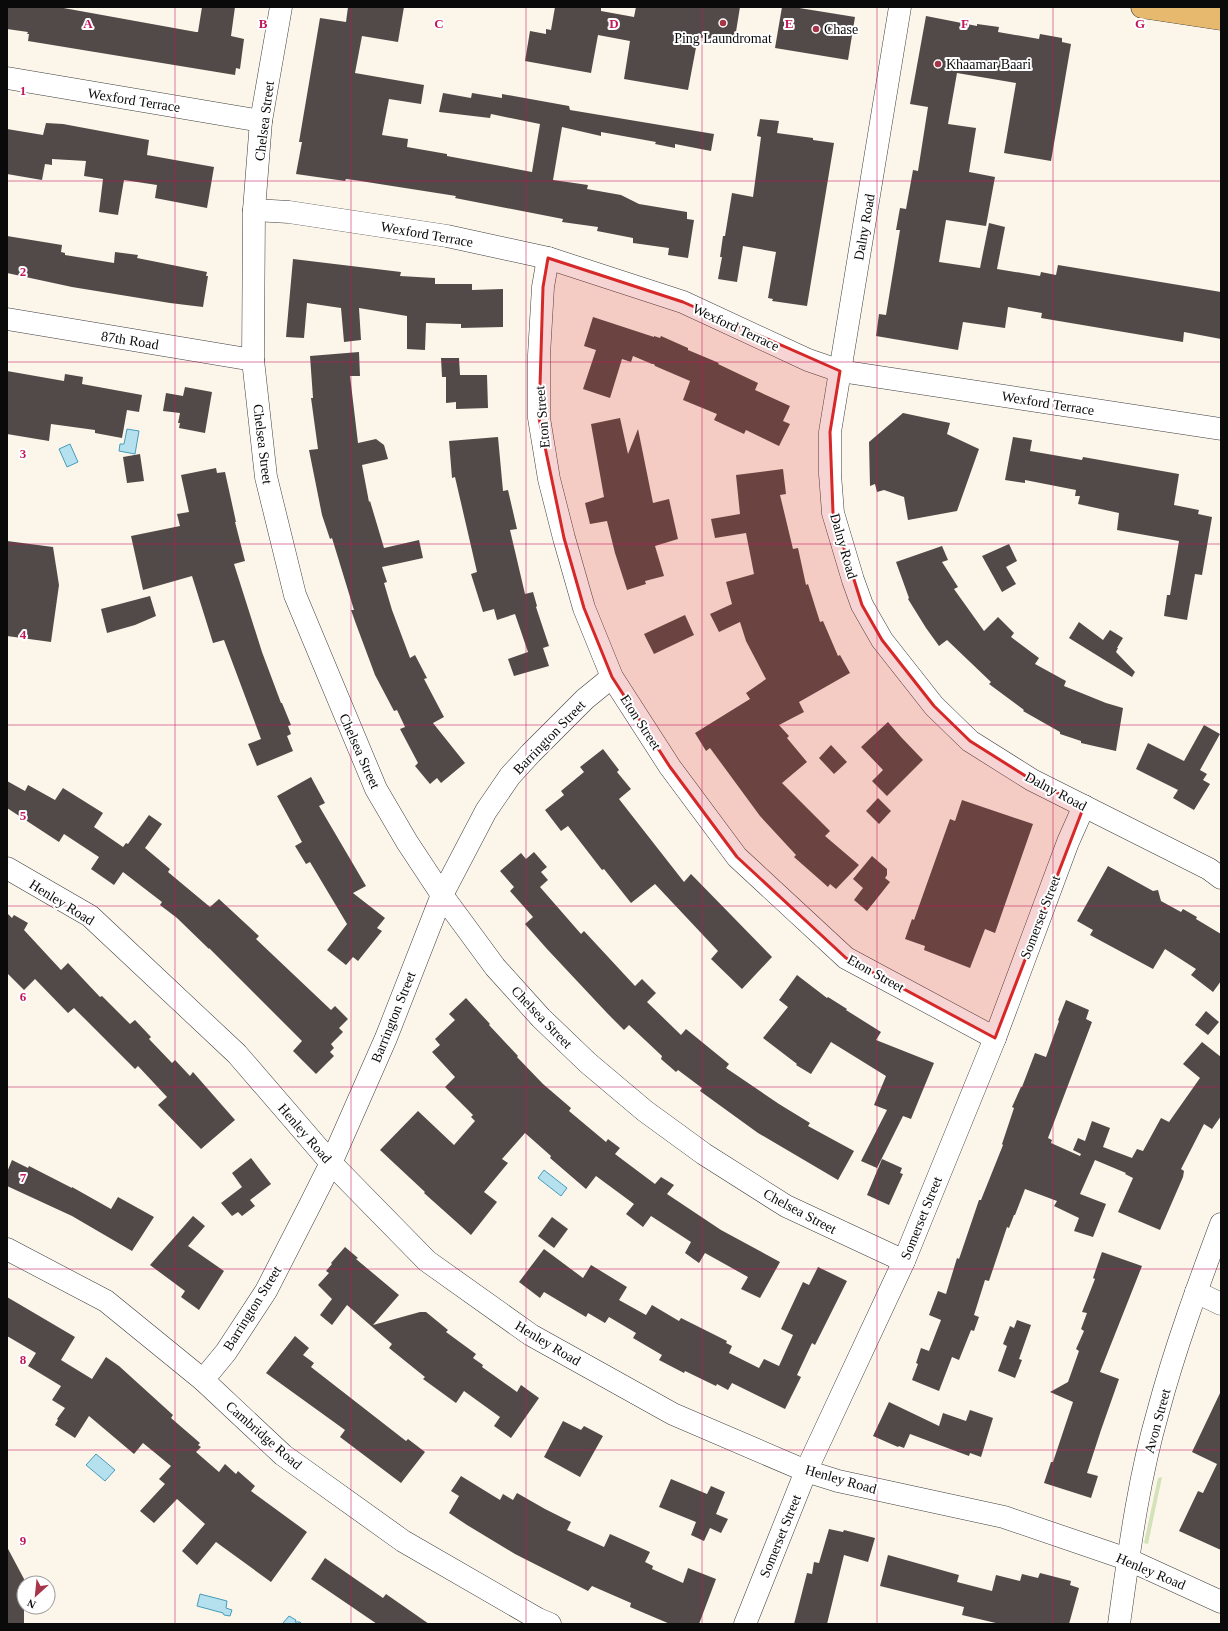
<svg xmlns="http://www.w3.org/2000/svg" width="1228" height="1631" font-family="Georgia,serif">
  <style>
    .green { fill: #d3e2b8 }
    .water { fill: #b5e0ed; stroke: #459cbb }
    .building { fill: #514a48 }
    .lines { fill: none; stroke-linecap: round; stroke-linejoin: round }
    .street-casing { stroke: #3d3d3d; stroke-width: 23 }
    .primary-casing { stroke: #1b1b1b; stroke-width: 23 }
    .street { stroke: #fff; stroke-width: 22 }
    .primary { stroke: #e7b96f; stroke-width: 22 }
    .marked { fill: #d62828; fill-opacity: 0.2; stroke: #d62828; stroke-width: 3; stroke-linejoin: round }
    .grid { fill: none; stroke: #c2185b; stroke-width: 1; stroke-opacity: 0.55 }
    .poi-dot { fill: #a7354a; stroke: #fff; stroke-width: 1.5 }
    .labels { text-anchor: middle; stroke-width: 4; stroke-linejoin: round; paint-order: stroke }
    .poi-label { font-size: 14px; fill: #0a0a0a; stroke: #fff; text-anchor: start }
    .street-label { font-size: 14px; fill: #0a0a0a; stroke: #fff }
    .grid-label { font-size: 13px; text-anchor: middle; font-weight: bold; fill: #c2185b; stroke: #fff; stroke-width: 4; stroke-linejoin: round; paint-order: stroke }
  </style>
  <rect width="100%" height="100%" fill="#fcf6ea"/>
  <polygon class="green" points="1162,1477 1148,1544 1144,1543 1158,1478"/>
  <g class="water">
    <polygon points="127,429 139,431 135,454 119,451 120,444 124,444"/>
    <polygon points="70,444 78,462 67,467 59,449"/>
    <polygon points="544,1170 567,1188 561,1196 538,1178"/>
    <polygon points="96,1454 115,1470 105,1481 86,1465"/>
    <polygon points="200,1594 227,1601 226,1608 232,1610 230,1616 224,1615 223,1613 197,1606"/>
    <polygon points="289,1616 296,1620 295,1622 300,1622 302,1624 284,1624 283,1623"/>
  </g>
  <g class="building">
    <polygon points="7,7 58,7 196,32 198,32 202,7 235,7 231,36 244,39 240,69 236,68 235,75 28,41 29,34 27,34 28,32 7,29"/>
    <polygon points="348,7 404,7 398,42 362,36 355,73 424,85 421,104 389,99 382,135 408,139 407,147 447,154 447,156 532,172 540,124 491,114 490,118 439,112 443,93 471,98 472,93 502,98 502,94 569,106 570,110 714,134 711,151 675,144 675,148 655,144 656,142 601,132 601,136 562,127 553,180 588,185 587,189 621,195 639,204 687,212 687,219 694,220 688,258 668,255 669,248 633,243 633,238 597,231 598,227 562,222 563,219 455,198 456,196 354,180 346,179 345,181 296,174 302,142 299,142 320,18 346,22"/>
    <polygon points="555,7 601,7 601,11 634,17 636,7 740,7 734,44 698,37 688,90 624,79 630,41 598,35 591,73 525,61 530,31 546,34 546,29 551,30"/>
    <polygon points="782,7 793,7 855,17 848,60 775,48"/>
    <polygon points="926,16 977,26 977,24 999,27 998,32 1039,39 1040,34 1062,38 1062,42 1071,44 1051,161 1004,153 1016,83 957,73 948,124 976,128 969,172 995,177 986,226 946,220 939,262 980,268 989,223 1005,227 997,269 1040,276 1041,272 1056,275 1058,265 1221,292 1221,339 1184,332 1183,342 1041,318 1042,313 1008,307 1005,328 963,322 958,350 876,336 879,314 886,315 900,230 896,230 900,208 906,209 913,170 918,171 928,107 910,104"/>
    <polygon points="760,119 779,121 777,133 813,138 813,140 834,143 807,306 772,301 773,299 768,298 776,252 743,246 737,282 718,279 722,257 720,257 723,236 725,236 732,193 753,197 761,137 757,136"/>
    <polygon points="46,123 63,124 149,140 147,155 214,167 207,208 155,198 157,185 124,180 118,215 99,212 103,179 84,176 86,161 52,159 52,165 45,164 42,180 7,174 7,129 43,135"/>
    <polygon points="7,236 62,245 61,252 65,253 65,255 114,263 115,252 138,255 137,258 207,272 206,276 208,276 203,307 170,303 72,287 7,273"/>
    <polygon points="293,259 401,272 400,276 435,278 435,284 472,284 472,290 503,289 503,327 461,328 461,324 426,323 425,350 407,349 407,316 359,308 361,340 344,342 341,308 307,303 304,338 286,337"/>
    <polygon points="593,317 654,337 654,336 660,338 661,336 688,348 688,350 719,363 718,364 758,383 755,390 790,406 783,421 790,424 779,446 746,430 744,434 714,420 717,414 683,400 690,381 655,366 654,364 652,364 633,356 631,362 622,359 610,398 583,389 596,350 584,346"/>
    <polygon points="359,352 360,376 350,376 358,443 376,439 384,445 388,459 362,465 369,502 370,501 384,548 419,540 423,558 382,567 387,582 384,583 392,610 410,658 415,655 427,678 424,679 444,717 433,723 465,763 441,783 437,778 430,784 415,766 418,763 400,729 405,727 397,710 394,711 375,675 356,624 351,610 354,610 332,538 330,539 322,515 309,450 318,449 311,398 313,398 310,356"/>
    <polygon points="441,358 459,358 460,375 487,375 488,408 456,409 456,402 446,403 446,377 442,377"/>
    <polygon points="7,371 64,381 65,374 83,377 82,384 142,395 139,412 127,410 122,438 95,433 95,430 51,424 49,441 7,434"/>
    <polygon points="185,387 212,392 205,433 179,428 180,423 178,423 180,413 163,411 166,393 183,396"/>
    <polygon points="903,413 950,423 947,434 979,449 957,511 908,520 904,497 884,490 877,492 875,484 870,486 869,442"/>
    <polygon points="620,418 628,454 638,429 653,503 669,499 678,539 655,546 664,576 645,581 646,584 627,590 615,553 607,521 590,524 585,503 604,497 591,424"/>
    <polygon points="498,437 503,491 508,490 517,529 510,530 525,594 533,592 537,606 536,607 549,646 543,648 549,666 514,676 508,659 528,652 515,614 497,620 494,609 483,612 471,574 477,572 455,477 452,478 449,441"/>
    <polygon points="1013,437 1032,440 1030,451 1082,460 1083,457 1179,474 1174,505 1199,510 1198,514 1212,517 1202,575 1195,574 1187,620 1164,616 1167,595 1170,595 1179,541 1117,530 1119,513 1078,504 1080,496 1075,496 1076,490 1025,480 1025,483 1005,480"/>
    <polygon points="140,454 144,481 127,483 123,457"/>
    <polygon points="216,468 217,473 225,472 236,522 235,522 245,561 234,564 262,652 281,703 282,703 291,725 288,726 291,734 287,736 293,751 257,766 248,744 261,739 224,640 213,643 192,576 143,590 131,536 180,526 177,514 189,512 181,475"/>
    <polygon points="783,469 786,494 780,495 793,549 798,548 806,585 808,584 820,622 823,621 838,656 840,655 850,673 799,702 804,712 779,725 789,736 787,738 807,762 782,783 830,831 825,836 859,865 836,889 830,884 828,887 794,857 796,855 760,816 710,748 706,751 695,733 750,699 746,693 766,679 746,641 740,622 719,632 710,614 732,604 726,582 754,574 746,533 715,538 711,519 740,514 736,475"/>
    <polygon points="7,541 53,547 59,585 51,642 7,636"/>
    <polygon points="1009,544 1017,561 1006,567 1016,584 1002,592 982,556"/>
    <polygon points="942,546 948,560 942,562 958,587 954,589 984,631 998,617 1014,633 1011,637 1039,658 1035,664 1066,681 1064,686 1106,703 1123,708 1116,751 1081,743 1081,741 1060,734 1060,732 1023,711 1024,710 989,684 991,682 947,640 939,646 926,628 908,599 909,598 896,562"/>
    <polygon points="150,596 156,616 135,625 107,633 101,609"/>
    <polygon points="685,615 694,635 654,654 644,634"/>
    <polygon points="1079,622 1103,640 1110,630 1123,638 1117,648 1118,648 1116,652 1135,672 1132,677 1069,638"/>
    <polygon points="888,722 901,737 923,760 887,796 872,781 883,770 861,747"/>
    <polygon points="1204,725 1220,734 1200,770 1207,774 1203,780 1210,784 1194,810 1173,798 1178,790 1136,769 1148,743 1184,761"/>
    <polygon points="831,745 847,762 834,774 819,758"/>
    <polygon points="603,749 619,770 617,772 631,789 619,799 684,882 691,874 772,957 742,989 711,959 718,951 655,884 631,903 604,869 602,870 568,826 561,831 545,810 564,795 561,791 584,772 580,767"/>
    <polygon points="311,777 325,803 319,806 366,886 353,893 385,918 377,928 382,931 358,961 353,957 346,965 327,950 347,924 310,862 306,864 295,846 302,842 277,796"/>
    <polygon points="7,781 25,791 28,785 55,800 63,788 103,813 94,827 123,847 126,843 128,844 149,815 162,824 145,848 170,869 168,872 210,907 219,899 259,936 256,939 331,1010 335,1006 348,1019 339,1028 343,1032 331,1044 334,1048 330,1052 334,1056 316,1074 293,1051 302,1041 209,948 209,949 177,918 160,905 162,902 123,872 114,885 91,869 99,857 64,834 59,842 7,808"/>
    <polygon points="878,798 891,811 879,824 866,811"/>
    <polygon points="962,800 1033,824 995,933 985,929 970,968 924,950 925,946 905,939 912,919 914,920 950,819 955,821"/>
    <polygon points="534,852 547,867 541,872 548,880 540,887 581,934 584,931 635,986 642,979 656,993 647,1002 681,1035 686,1029 729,1064 726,1068 779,1104 810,1123 808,1126 854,1151 838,1180 758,1133 700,1091 702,1088 678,1070 676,1072 661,1059 662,1056 629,1025 624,1030 608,1014 547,949 525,924 533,917 510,891 514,887 500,871 521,853 526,859"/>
    <polygon points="872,856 887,869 887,875 885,878 890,882 867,911 854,900 863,888 853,879"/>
    <polygon points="1108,866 1153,891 1158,890 1161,901 1181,912 1183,909 1197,917 1196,919 1221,934 1221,981 1213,992 1191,975 1196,969 1165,949 1153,969 1090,935 1093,930 1077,921"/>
    <polygon points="7,913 12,918 14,915 28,923 24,930 61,970 68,963 100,997 102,996 130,1024 135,1020 151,1037 149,1039 172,1063 175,1060 190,1076 193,1072 235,1120 201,1149 158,1105 167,1097 138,1066 135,1069 74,1008 68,1013 35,979 24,990 7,973"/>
    <polygon points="797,975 827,998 828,997 847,1009 846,1010 881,1032 876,1040 934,1063 911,1119 903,1116 877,1168 861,1161 887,1110 874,1105 886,1076 831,1042 811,1074 796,1065 797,1064 763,1038 788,1007 779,1000"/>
    <polygon points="466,998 490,1024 489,1025 518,1056 517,1057 543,1084 571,1108 569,1111 606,1142 608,1139 620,1148 615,1154 655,1184 661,1177 674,1185 667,1194 721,1230 780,1262 760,1298 741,1289 748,1277 705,1253 699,1263 685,1253 691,1242 651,1216 643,1227 626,1214 634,1204 596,1176 586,1189 550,1158 551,1156 525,1133 502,1159 508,1163 484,1192 497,1202 471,1235 424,1193 425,1192 380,1150 418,1111 454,1145 475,1121 471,1117 473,1115 445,1087 455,1077 432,1052 440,1045 435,1039 455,1020 449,1014"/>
    <polygon points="1066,1000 1089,1010 1086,1019 1092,1022 1048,1138 1052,1140 1051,1143 1080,1156 1081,1154 1073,1150 1078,1138 1085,1141 1092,1121 1110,1128 1103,1147 1132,1158 1137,1149 1143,1151 1161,1118 1169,1122 1200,1078 1183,1064 1202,1042 1221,1057 1221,1116 1212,1129 1204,1124 1181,1169 1184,1171 1183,1177 1160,1230 1118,1212 1133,1178 1125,1174 1126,1173 1095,1160 1080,1194 1106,1204 1093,1237 1074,1231 1079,1218 1054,1206 1057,1201 1025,1189 1015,1215 1014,1215 1009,1228 1007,1227 989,1281 985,1280 974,1315 979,1317 974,1331 971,1330 959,1360 952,1357 939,1391 912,1380 918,1364 916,1363 921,1348 929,1351 941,1320 929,1315 938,1291 946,1294 957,1258 959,1259 979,1200 981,1200 1003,1145 1002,1144 1014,1108 1012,1107 1021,1087 1022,1087 1035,1053 1046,1057 1059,1021 1058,1020"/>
    <polygon points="1206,1011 1219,1022 1208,1035 1195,1025"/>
    <polygon points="251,1158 271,1184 250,1200 255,1206 242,1216 238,1212 232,1216 221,1203 242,1187 232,1173"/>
    <polygon points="882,1159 902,1168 900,1173 903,1174 889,1205 867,1195"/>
    <polygon points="12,1160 28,1168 29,1166 72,1188 72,1187 111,1209 118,1197 154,1217 132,1251 72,1216 7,1186 7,1172"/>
    <polygon points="193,1216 205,1226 188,1246 224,1271 199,1310 181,1297 185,1291 150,1265"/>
    <polygon points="552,1217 568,1229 554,1248 538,1236"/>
    <polygon points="345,1247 358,1258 356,1259 399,1295 373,1325 420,1312 426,1312 448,1330 446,1332 476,1354 473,1358 483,1365 482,1367 517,1392 521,1385 539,1398 511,1438 494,1426 500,1417 464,1391 456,1403 423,1379 425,1377 389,1348 392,1344 347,1305 332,1325 320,1315 332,1299 318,1285 329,1273 326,1271 332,1264 331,1263"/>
    <polygon points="544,1249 583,1278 591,1265 627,1287 619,1300 646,1315 652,1305 679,1321 681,1318 727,1341 726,1343 732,1346 729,1353 759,1368 764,1359 779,1366 793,1335 781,1329 803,1282 809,1285 818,1267 847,1281 815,1345 812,1343 797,1375 801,1377 785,1409 732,1383 728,1390 717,1384 716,1386 685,1371 684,1373 659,1360 662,1355 633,1338 636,1333 609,1317 605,1323 588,1313 586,1317 544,1292 540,1298 519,1282"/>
    <polygon points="1102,1252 1142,1266 1100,1372 1119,1379 1101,1430 1087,1473 1098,1476 1091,1498 1044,1483 1051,1462 1053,1462 1073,1402 1050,1392 1068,1382 1079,1351 1076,1349 1084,1331 1081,1329 1087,1313 1082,1312 1095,1279 1093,1278"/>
    <polygon points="7,1297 75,1337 61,1360 92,1379 106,1357 119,1366 173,1415 171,1418 200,1443 198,1445 201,1447 196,1452 219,1472 225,1464 236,1474 238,1471 255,1486 251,1491 307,1532 271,1582 216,1542 197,1565 182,1551 205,1524 177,1499 154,1523 140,1511 165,1484 159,1479 171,1466 143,1443 134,1454 89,1416 75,1438 55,1425 58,1420 57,1419 65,1408 52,1400 61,1386 28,1366 36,1353 7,1336"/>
    <polygon points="1017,1320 1031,1325 1019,1359 1022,1360 1015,1378 998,1371 1007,1346 1003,1344 1010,1326 1014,1328"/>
    <polygon points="295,1336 309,1348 303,1355 314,1363 311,1367 406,1441 408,1439 425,1452 401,1483 340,1437 345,1430 266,1373"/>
    <polygon points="1221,1391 1221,1550 1179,1531 1198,1491 1203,1493 1217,1464 1192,1452"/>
    <polygon points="889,1402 939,1426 943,1413 966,1421 970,1410 993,1418 981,1457 970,1453 969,1456 910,1434 904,1448 899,1446 898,1447 873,1436"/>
    <polygon points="563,1421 581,1430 584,1426 603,1436 580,1477 544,1457"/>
    <polygon points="461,1476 500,1500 503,1494 513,1500 517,1493 545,1509 571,1522 567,1530 604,1547 610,1534 650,1552 645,1562 653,1566 652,1569 683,1583 688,1568 716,1579 699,1624 670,1624 630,1607 631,1603 592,1586 588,1591 515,1554 467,1525 449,1513 459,1496 451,1491"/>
    <polygon points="671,1479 707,1494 711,1486 725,1492 716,1514 728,1519 721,1533 710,1528 704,1541 691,1535 696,1522 659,1507"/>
    <polygon points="829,1529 843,1532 844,1530 875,1538 868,1562 844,1555 827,1624 794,1624 807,1573 812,1574 814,1562 819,1563"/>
    <polygon points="7,1547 24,1579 24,1624 7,1624"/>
    <polygon points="888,1555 959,1575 957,1582 992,1591 996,1575 1020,1581 1022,1574 1038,1578 1040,1573 1071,1581 1070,1585 1079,1588 1069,1624 1000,1624 962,1615 964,1607 880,1586"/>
    <polygon points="325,1558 383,1598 386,1594 429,1624 377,1624 311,1579"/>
  </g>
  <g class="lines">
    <defs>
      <g id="street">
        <polyline points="281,7 261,121 254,210 253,360 266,477 295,595 376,789 407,842 442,895 495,967 541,1018 588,1063 645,1111 704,1154 786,1206 904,1261"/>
        <polyline points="900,7 830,432 830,474 833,513 853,580 862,605 882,640 934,706 970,741 1032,780 1209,869 1221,878"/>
        <polyline points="7,78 261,121"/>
        <polyline points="254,210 289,212 447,236 548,258 683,302 808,360 840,371 1221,429"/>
        <polyline points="548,258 543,287 539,355 539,418 549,479 564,538 584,608 612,677 670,767 737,857 846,958 995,1038"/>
        <polyline points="7,319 253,360"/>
        <polyline points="7,868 90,916 237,1054 331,1163 427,1261 531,1335 673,1414 806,1471 838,1481 1004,1517 1127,1559 1221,1602"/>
        <polyline points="7,1249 106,1301 203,1380 283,1455 403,1541 538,1619 550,1624"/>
        <polyline points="1196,1292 1221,1304"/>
        <polyline points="203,1380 226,1352 266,1291 311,1203 331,1163 386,1038 442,895 486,811 510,776 531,753 585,699 612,677"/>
        <polyline points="745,1624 806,1471 904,1261 995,1038 1068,842 1084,806"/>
        <path d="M1119,1624C1129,1553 1138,1481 1158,1412C1175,1348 1198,1286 1221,1224"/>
      </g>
      <polyline id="primary" points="1142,7 1221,19"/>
    </defs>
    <use href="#street" class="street-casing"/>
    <use href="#primary" class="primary-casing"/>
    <use href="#street" class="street"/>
    <use href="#primary" class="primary"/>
  </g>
  <path class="marked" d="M548,258L683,302L840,371L830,432L833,513L862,605L882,640L934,706L970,741L1032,780L1084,806L995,1038L846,958L737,857L670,767L612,677L584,608L564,538L539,418L543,287Z"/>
  <path class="grid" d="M175,7V1624M351,7V1624M526,7V1624M702,7V1624M877,7V1624M1053,7V1624M7,181H1221M7,362H1221M7,544H1221M7,725H1221M7,906H1221M7,1087H1221M7,1269H1221M7,1450H1221"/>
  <g class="poi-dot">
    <circle cx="723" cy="23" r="4"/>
    <circle cx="816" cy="29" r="4"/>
    <circle cx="938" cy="64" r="4"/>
  </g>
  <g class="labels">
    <g class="poi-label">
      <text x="824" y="34">Chase</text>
      <text x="723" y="43" text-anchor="middle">Ping Laundromat</text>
      <text x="946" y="69">Khaamar Baari</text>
    </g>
    <g class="street-label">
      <text transform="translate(134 100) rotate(9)" y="5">Wexford Terrace</text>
      <text transform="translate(264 121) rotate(-83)" y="5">Chelsea Street</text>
      <text transform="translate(864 227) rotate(-80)" y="5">Dalny Road</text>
      <text transform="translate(427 234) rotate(10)" y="5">Wexford Terrace</text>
      <text transform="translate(736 327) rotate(25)" y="5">Wexford Terrace</text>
      <text transform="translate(130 340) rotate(9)" y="5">87th Road</text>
      <text transform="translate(1048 403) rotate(9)" y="5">Wexford Terrace</text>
      <text transform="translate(542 417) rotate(-95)" y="5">Eton Street</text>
      <text transform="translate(263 444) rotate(83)" y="5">Chelsea Street</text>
      <text transform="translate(844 546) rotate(74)" y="5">Dalny Road</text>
      <text transform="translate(641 722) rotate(57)" y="5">Eton Street</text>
      <text transform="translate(549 737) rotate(-46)" y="5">Barrington Street</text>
      <text transform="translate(360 751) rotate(66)" y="5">Chelsea Street</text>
      <text transform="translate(1056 791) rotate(28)" y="5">Dalny Road</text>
      <text transform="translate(62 902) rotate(32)" y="5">Henley Road</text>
      <text transform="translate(1040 917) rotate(-69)" y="5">Somerset Street</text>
      <text transform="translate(876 973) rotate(29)" y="5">Eton Street</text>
      <text transform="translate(393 1017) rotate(-68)" y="5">Barrington Street</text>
      <text transform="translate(542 1017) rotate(46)" y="5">Chelsea Street</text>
      <text transform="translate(305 1133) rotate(49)" y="5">Henley Road</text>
      <text transform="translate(800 1211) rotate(28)" y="5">Chelsea Street</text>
      <text transform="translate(921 1218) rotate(-68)" y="5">Somerset Street</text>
      <text transform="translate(252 1308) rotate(-58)" y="5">Barrington Street</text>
      <text transform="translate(548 1343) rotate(31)" y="5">Henley Road</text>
      <text transform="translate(1157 1421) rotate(-75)" y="5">Avon Street</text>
      <text transform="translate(264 1435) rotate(41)" y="5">Cambridge Road</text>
      <text transform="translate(841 1479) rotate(16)" y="5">Henley Road</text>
      <text transform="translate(780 1536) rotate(-68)" y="5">Somerset Street</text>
      <text transform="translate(1151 1571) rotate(23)" y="5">Henley Road</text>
    </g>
  </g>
  <g class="grid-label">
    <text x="88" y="28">A</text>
    <text x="263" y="28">B</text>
    <text x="439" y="28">C</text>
    <text x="614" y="28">D</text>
    <text x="789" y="28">E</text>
    <text x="965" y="28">F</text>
    <text x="1140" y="28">G</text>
    <text x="23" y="95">1</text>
    <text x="23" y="276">2</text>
    <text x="23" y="458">3</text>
    <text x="23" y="639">4</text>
    <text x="23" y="820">5</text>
    <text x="23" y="1001">6</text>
    <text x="23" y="1182">7</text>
    <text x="23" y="1364">8</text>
    <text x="23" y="1545">9</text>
  </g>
  <rect width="1228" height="1631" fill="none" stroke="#0a0a0a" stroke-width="16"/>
  <g transform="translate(36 1595) rotate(207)"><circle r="19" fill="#ffffff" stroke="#9d9d9d"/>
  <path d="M0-3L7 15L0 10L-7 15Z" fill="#a7354a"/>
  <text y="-6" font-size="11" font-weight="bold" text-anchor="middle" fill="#0a0a0a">N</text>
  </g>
</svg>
